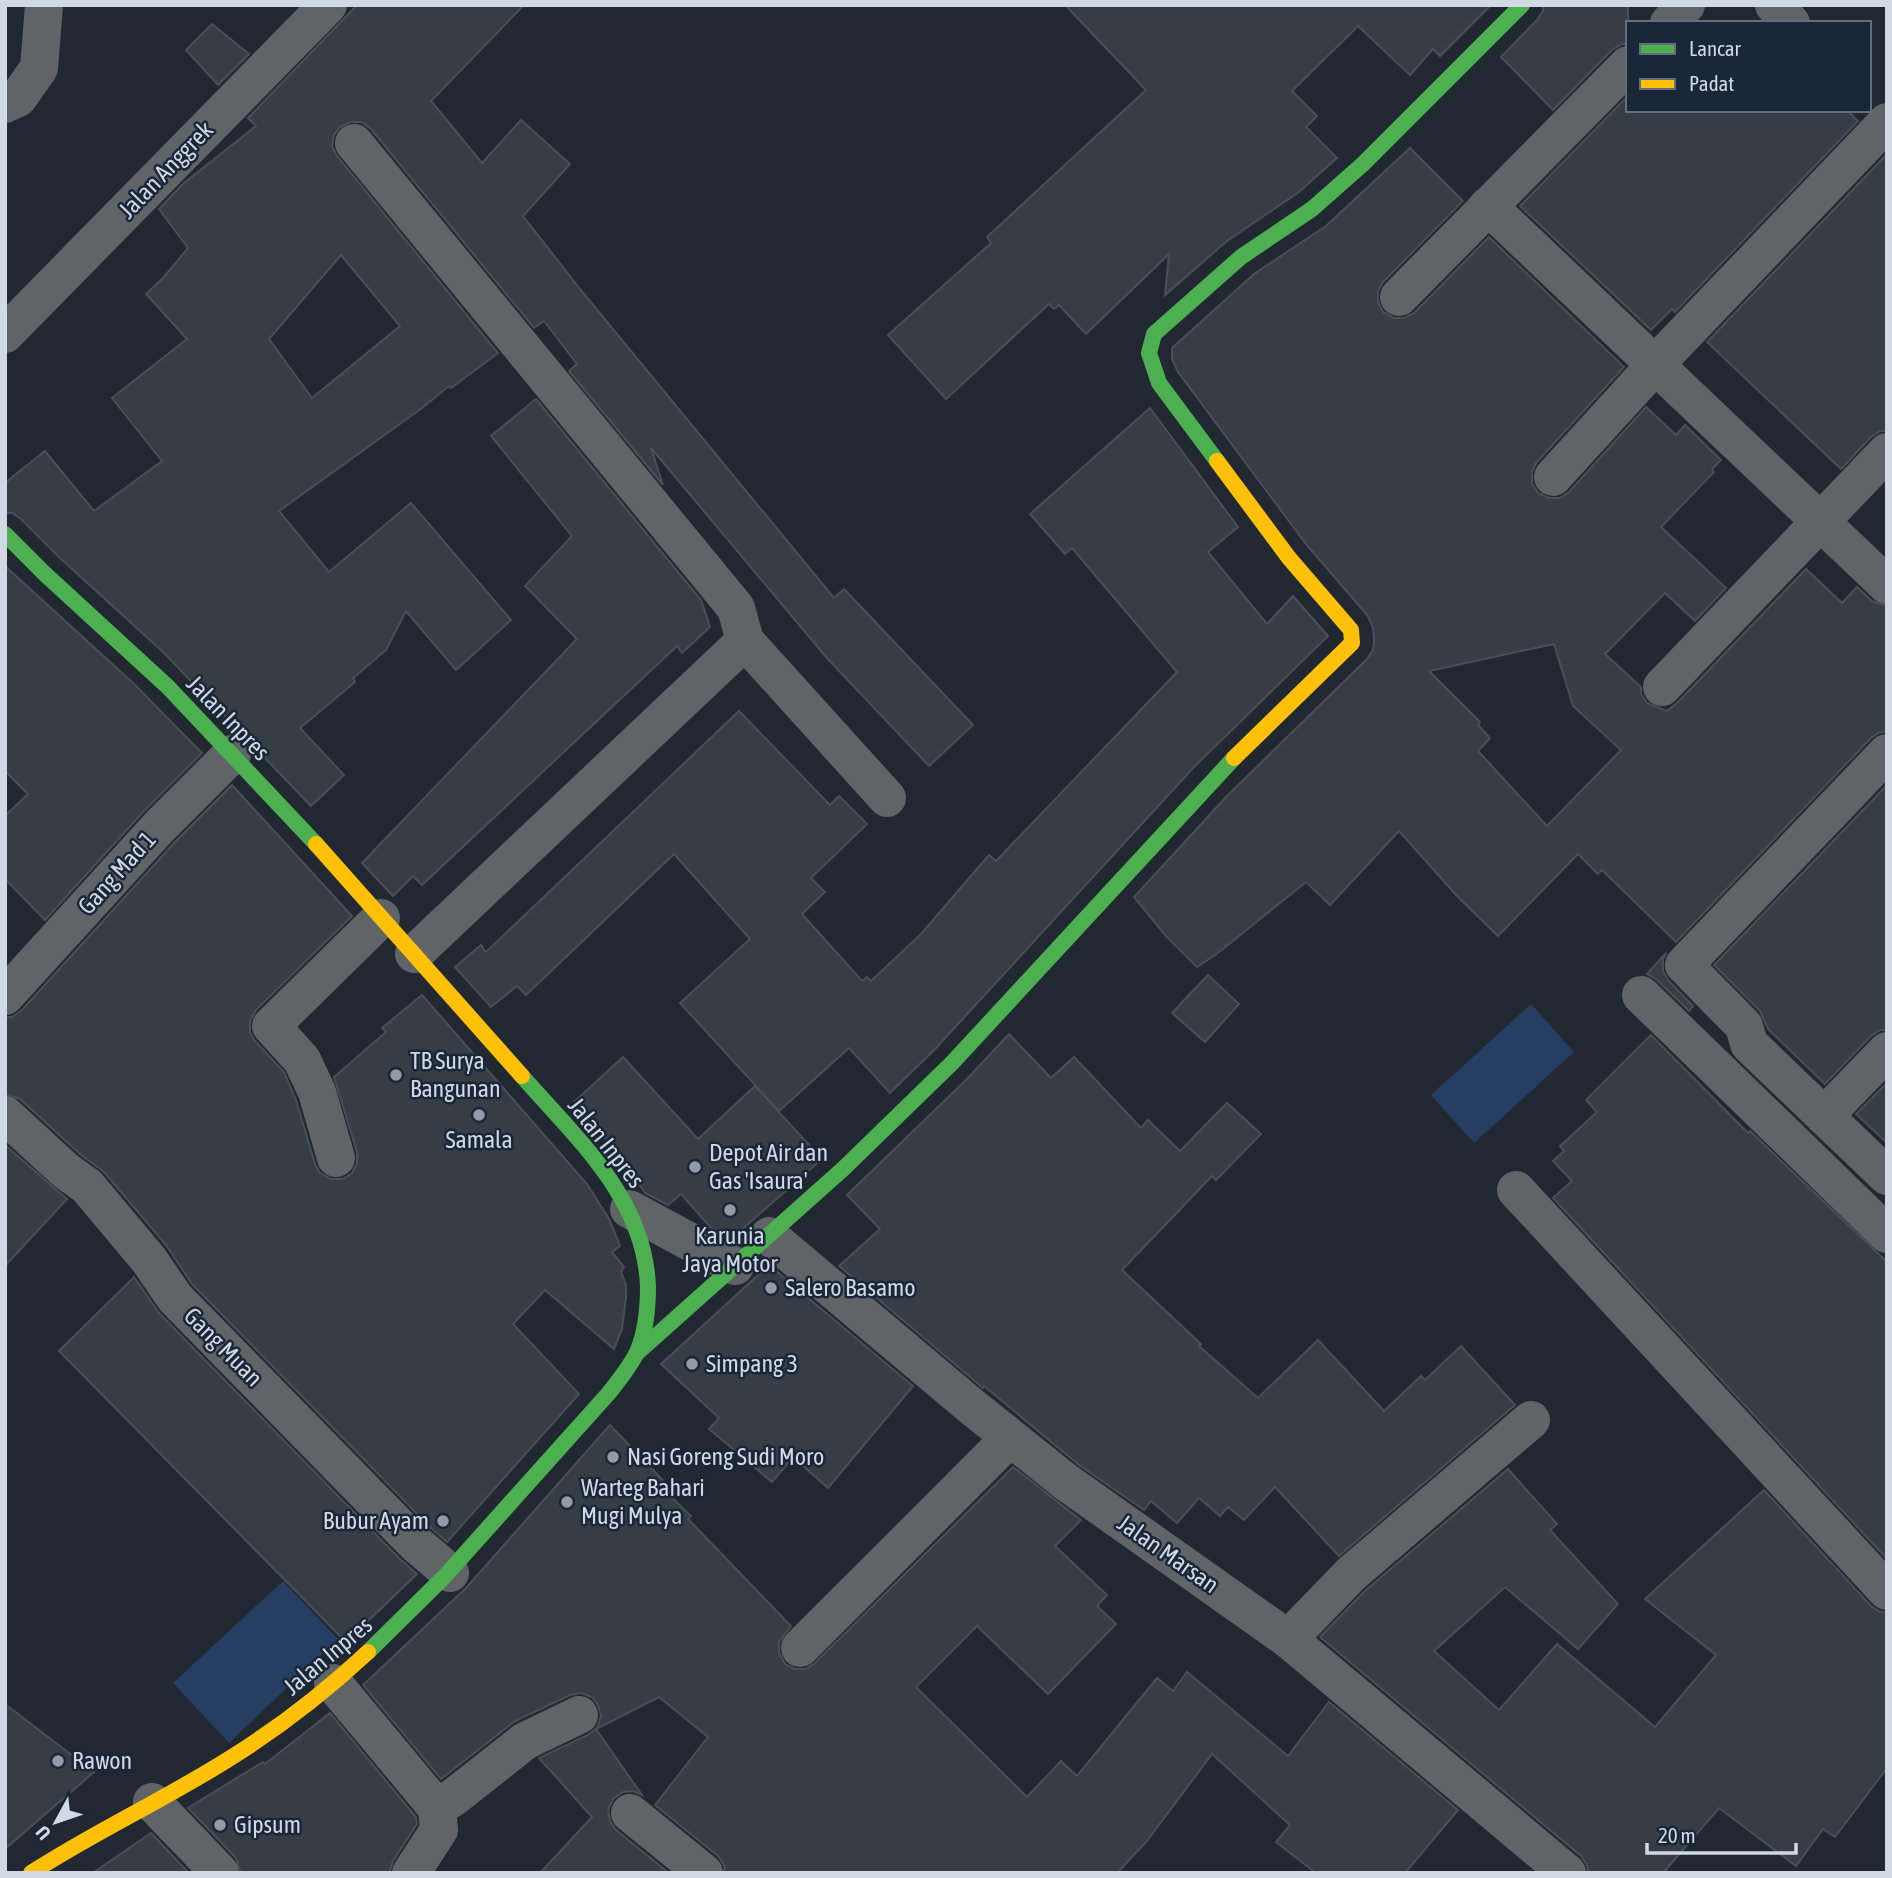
<svg xmlns="http://www.w3.org/2000/svg" width="1892" height="1878" font-family="'Asap Condensed',sans-serif">
  <style>
    .green { fill: #263e61 }
    .building { fill: #373d44; stroke: #4a4f57; stroke-width: 2; fill-rule: evenodd }
    .lines { fill: none; stroke-linecap: round; stroke-linejoin: round }
    .street { stroke: #606467; stroke-width: 38 }
    .fast { stroke: #4caf50; stroke-width: 16 }
    .slow { stroke: #ffc107; stroke-width: 16 }
    .poi-dot { fill: #939ba5; stroke: #1a2738; stroke-width: 2.5 }
    .labels { text-anchor: middle; stroke-width: 5; stroke-linejoin: round; paint-order: stroke }
    .street-label { font-size: 24px; fill: #d0d9e4; stroke: #1a2738 }
    .poi-label { font-size: 24px; fill: #d0d9e4; stroke: #1a2738; text-anchor: start }
  </style>
  <rect width="100%" height="100%" fill="#212831"/>
  <g class="green">
    <polygon points="1531,1004 1574,1052 1474,1143 1431,1095"/>
    <polygon points="283,1581 338,1639 229,1743 173,1683"/>
  </g>
  <g class="building">
    <path d="M357,5H524L431,101L482,163L521,120L570,164L523,216L580,289L834,598L844,589L973,725L929,766L826,657L651,448L663,485L569,371L577,364L544,321L534,328L371,129L361,122H350L340,127L334,135L332,146L337,156L498,353L451,388L449,386L422,408L279,511L329,572L411,503L511,620L456,670L406,611L386,650L353,678L355,682L300,728L344,775L311,806L163,652L60,558L21,519L12,513H5V483L45,451L94,511L162,461L112,398L187,339L146,294L164,277L188,248L159,209L184,183L256,126L248,118ZM341,255L400,326L312,398L269,339Z"/>
    <polygon points="1065,5 1491,5 1440,56 1433,49 1410,75 1358,26 1292,91 1317,116 1306,127 1337,158 1299,192 1227,241 1165,295 1169,254 1086,334 1059,305 1054,309 1049,304 946,399 888,335 991,243 987,237 1146,90"/>
    <polygon points="1543,5 1628,5 1628,44 1622,44 1612,50 1553,110 1501,57 1537,20 1543,11"/>
    <polygon points="212,24 249,54 218,85 186,50"/>
    <polygon points="1628,96 1628,110 1847,110 1858,121 1675,312 1672,309 1651,330 1520,206"/>
    <path d="M1410,148L1463,201L1383,282L1378,291V302L1383,312L1394,318H1404L1414,313L1489,237L1624,367L1536,463L1532,472V483L1538,493L1549,498H1560L1569,492L1646,407L1676,435L1685,425L1721,460L1712,469L1714,472L1661,527L1726,588L1695,621L1665,593L1605,654L1641,687V694L1647,703L1667,711L1678,702L1806,569L1842,603L1857,587L1872,601L1887,606V732H1880L1871,738L1676,942L1602,870L1598,874L1578,854L1498,936L1457,896L1399,831L1330,905L1306,882L1218,953L1197,967L1166,936L1134,897L1227,796L1367,659L1373,650L1374,641L1373,628L1368,616L1306,544L1178,372L1172,359V348L1254,274L1326,226ZM1554,644L1573,706L1621,750L1547,826L1478,751L1490,738L1478,725L1480,722L1429,671Z"/>
    <polygon points="1887,154 1887,431 1880,431 1871,437 1841,469 1707,342"/>
    <polygon points="536,399 701,600 710,627 682,653 677,646 422,885 413,876 393,896 362,863 577,639 525,586 572,536 491,436"/>
    <polygon points="1150,408 1238,527 1208,552 1267,624 1293,596 1328,636 1195,766 936,1048 890,1093 849,1048 779,1111 680,1003 750,939 674,854 526,995 517,986 491,1007 455,967 481,945 486,952 739,711 830,805 839,796 867,824 811,878 825,892 802,914 862,981 867,977 871,981 921,934 989,855 996,861 1177,672 1072,548 1065,554 1030,514"/>
    <polygon points="5,566 133,683 202,753 143,812 45,920 5,879 5,816 28,794 5,771"/>
    <polygon points="232,785 352,916 256,1010 250,1021 250,1032 254,1040 284,1072 296,1100 315,1164 320,1173 331,1179 343,1179 352,1173 357,1163 357,1152 334,1077 386,1032 382,1028 422,995 587,1184 609,1219 620,1246 612,1252 624,1267 621,1272 626,1285 626,1297 622,1329 614,1349 545,1290 513,1324 579,1394 447,1542 430,1527 192,1284 166,1245 104,1172 80,1154 20,1099 5,1094 5,1017 12,1017 21,1011 175,842"/>
    <polygon points="1887,785 1887,1030 1880,1030 1871,1036 1825,1084 1768,1029 1760,1011 1714,965"/>
    <polygon points="1666,953 1663,960 1663,971 1668,980 1693,1006 1689,1011 1656,979 1647,974"/>
    <polygon points="1208,975 1239,1004 1205,1042 1172,1013"/>
    <polygon points="1009,1034 1051,1078 1074,1057 1141,1128 1148,1120 1180,1151 1227,1103 1261,1134 1216,1180 1212,1176 1122,1270 1201,1344 1199,1346 1258,1398 1318,1340 1384,1411 1421,1376 1425,1380 1461,1346 1515,1405 1339,1556 1275,1487 1244,1520 1228,1507 1220,1516 1199,1498 1177,1523 1151,1501 1144,1510 1079,1465 984,1386 983,1388 839,1266 880,1229 847,1195 967,1079"/>
    <polygon points="1651,1035 1748,1133 1750,1131 1887,1262 1887,1559 1553,1198 1572,1181 1553,1161 1564,1151 1560,1146 1597,1112 1586,1100"/>
    <polygon points="623,1057 698,1139 755,1086 822,1159 731,1239 711,1228 681,1194 668,1205 645,1193 621,1157 574,1102"/>
    <polygon points="1887,1083 1887,1143 1856,1114"/>
    <polygon points="5,1145 67,1199 5,1266"/>
    <polygon points="769,1265 913,1386 828,1488 793,1457 772,1482 709,1429 719,1418 661,1364"/>
    <polygon points="134,1277 159,1313 399,1558 417,1574 346,1642 59,1351"/>
    <polygon points="610,1425 674,1492 670,1496 691,1516 688,1519 791,1626 779,1642 779,1653 785,1664 795,1669 806,1669 815,1663 1013,1467 1081,1520 1055,1546 1107,1595 1097,1606 1116,1624 1048,1694 977,1626 916,1687 1027,1797 1061,1761 1077,1776 1157,1678 1173,1691 1187,1672 1288,1756 1329,1702 1458,1810 1405,1873 1316,1873 1276,1842 1290,1825 1212,1754 1146,1842 1117,1873 725,1873 724,1865 718,1856 655,1805 708,1737 659,1697 596,1729 642,1795 633,1791 623,1792 613,1799 608,1810 610,1821 616,1830 669,1873 540,1873 592,1817 539,1758 588,1735 597,1728 601,1716 598,1705 592,1697 581,1693 570,1695 515,1721 441,1779 363,1685 466,1588"/>
    <polygon points="1508,1469 1557,1524 1550,1530 1618,1604 1578,1649 1505,1587 1434,1651 1499,1710 1557,1644 1655,1727 1716,1655 1645,1599 1764,1490 1871,1606 1880,1612 1887,1612 1887,1768 1835,1837 1823,1829 1796,1866 1719,1808 1663,1873 1588,1873 1587,1865 1581,1856 1320,1637 1366,1590"/>
    <polygon points="5,1704 94,1772 5,1849"/>
    <polygon points="330,1713 416,1817 417,1824 393,1861 389,1873 241,1873 236,1858 188,1808 263,1762 265,1764"/>
    <polygon points="151,1833 189,1873 93,1873"/>
  </g>
  <g class="lines">
    <g class="street">
      <polyline points="1774,5 1791,23"/>
      <polyline points="1669,23 1686,5"/>
      <polyline points="5,104 18,98 39,68 44,5"/>
      <polyline points="354,143 736,608 745,641 887,798"/>
      <polyline points="1488,206 1887,585"/>
      <polyline points="1399,297 1628,65"/>
      <polyline points="5,334 328,5"/>
      <polyline points="1553,477 1668,351 1887,122"/>
      <polyline points="1662,687 1887,452"/>
      <polyline points="1887,753 1684,965 1744,1026 1749,1044 1887,1176"/>
      <polyline points="414,954 745,641"/>
      <polyline points="1641,995 1887,1234"/>
      <polyline points="5,996 159,827 232,754"/>
      <polyline points="5,1115 66,1171 87,1186 149,1260 175,1298 415,1543 450,1573"/>
      <polyline points="1824,1116 1887,1051"/>
      <polyline points="336,1158 317,1092 302,1060 271,1026 381,918"/>
      <polyline points="1516,1190 1887,1591"/>
      <polyline points="629,1209 735,1266"/>
      <polyline points="769,1236 971,1406 1066,1482 1288,1639 1567,1873"/>
      <polyline points="1288,1639 1351,1574 1531,1420"/>
      <polyline points="800,1648 1010,1438"/>
      <polyline points="333,1683 437,1808 439,1830 411,1873"/>
      <polyline points="152,1802 220,1873"/>
      <polyline points="437,1808 454,1797 525,1741 579,1715"/>
      <polyline points="630,1813 704,1873"/>
    </g>
    <g class="fast">
      <polyline points="1217,461 1159,383 1149,353 1154,334 1241,257 1312,209 1363,164 1522,5"/>
      <polyline points="5,534 45,574 168,687 316,844"/>
      <polyline points="637,1353 843,1169 952,1063 1234,758"/>
      <path d="M368,1652L444,1577L608,1394C619,1380 631,1366 638,1350C646,1330 648,1308 648,1287C645,1198 576,1138 522,1076"/>
    </g>
    <g class="slow">
      <polyline points="1217,461 1289,558 1351,630 1352,643 1234,758"/>
      <polyline points="316,844 522,1076"/>
      <path d="M31,1873C96,1831 166,1799 232,1757C280,1727 326,1691 368,1652"/>
    </g>
  </g>
  <g class="poi-dot">
    <circle cx="396" cy="1075" r="7"/>
    <circle cx="479" cy="1115" r="7"/>
    <circle cx="695" cy="1167" r="7"/>
    <circle cx="730" cy="1210" r="7"/>
    <circle cx="771" cy="1288" r="7"/>
    <circle cx="692" cy="1364" r="7"/>
    <circle cx="613" cy="1457" r="7"/>
    <circle cx="567" cy="1502" r="7"/>
    <circle cx="443" cy="1521" r="7"/>
    <circle cx="58" cy="1761" r="7"/>
    <circle cx="220" cy="1825" r="7"/>
  </g>
  <g class="labels">
    <g class="street-label">
      <text transform="translate(166 170) rotate(-46)" y="8">Jalan Anggrek</text>
      <text transform="translate(228 718) rotate(46)" y="8">Jalan Inpres</text>
      <text transform="translate(117 873) rotate(-48)" y="8">Gang Mad 1</text>
      <text transform="translate(606 1143) rotate(52)" y="8">Jalan Inpres</text>
      <text transform="translate(223 1347) rotate(45)" y="8">Gang Muan</text>
      <text transform="translate(1168 1554) rotate(35)" y="8">Jalan Marsan</text>
      <text transform="translate(328 1656) rotate(-40)" y="8">Jalan Inpres</text>
    </g>
    <g class="poi-label">
      <text x="410" y="1069">TB Surya<tspan x="410" dy="28">Bangunan</tspan></text>
      <text x="479" y="1148" text-anchor="middle">Samala</text>
      <text x="709" y="1161">Depot Air dan<tspan x="709" dy="28">Gas 'Isaura'</tspan></text>
      <text x="730" y="1244" text-anchor="middle">Karunia<tspan x="730" dy="28">Jaya Motor</tspan></text>
      <text x="785" y="1296">Salero Basamo</text>
      <text x="706" y="1372">Simpang 3</text>
      <text x="627" y="1465">Nasi Goreng Sudi Moro</text>
      <text x="581" y="1496">Warteg Bahari<tspan x="581" dy="28">Mugi Mulya</tspan></text>
      <text x="429" y="1529" text-anchor="end">Bubur Ayam</text>
      <text x="72" y="1769">Rawon</text>
      <text x="234" y="1833">Gipsum</text>
    </g>
  </g>
  <rect width="1892" height="1878" fill="none" stroke="#d0d9e4" stroke-width="14"/>
  <rect x="1626" y="21" width="245" height="91" fill="#1a2738" stroke="#636e7d" stroke-width="2"/>
  <rect x="1640" y="44" width="35" height="10" fill="#4caf50" stroke="#636e7d" stroke-width="2"/>
  <text x="1689" y="56" font-size="21" fill="#d0d9e4">Lancar</text>
  <rect x="1640" y="79" width="35" height="10" fill="#ffc107" stroke="#636e7d" stroke-width="2"/>
  <text x="1689" y="91" font-size="21" fill="#d0d9e4">Padat</text>
  <g transform="translate(56 1822) rotate(230)" stroke="#1a2738" stroke-width="5" paint-order="stroke">
  <path d="M0-5L12 26L0 18L-12 26Z" fill="#d0d9e4"/>
  <text y="-10" font-size="19" font-weight="bold" text-anchor="middle" fill="#d0d9e4">U</text>
  </g>
  <path d="M1647 1843v10h149v-10" fill="none" stroke="#d0d9e4" stroke-width="3.5"/>
  <text x="1658" y="1843" font-size="21" fill="#d0d9e4" stroke="#1a2738" stroke-width="5" paint-order="stroke">20 m</text>
</svg>
